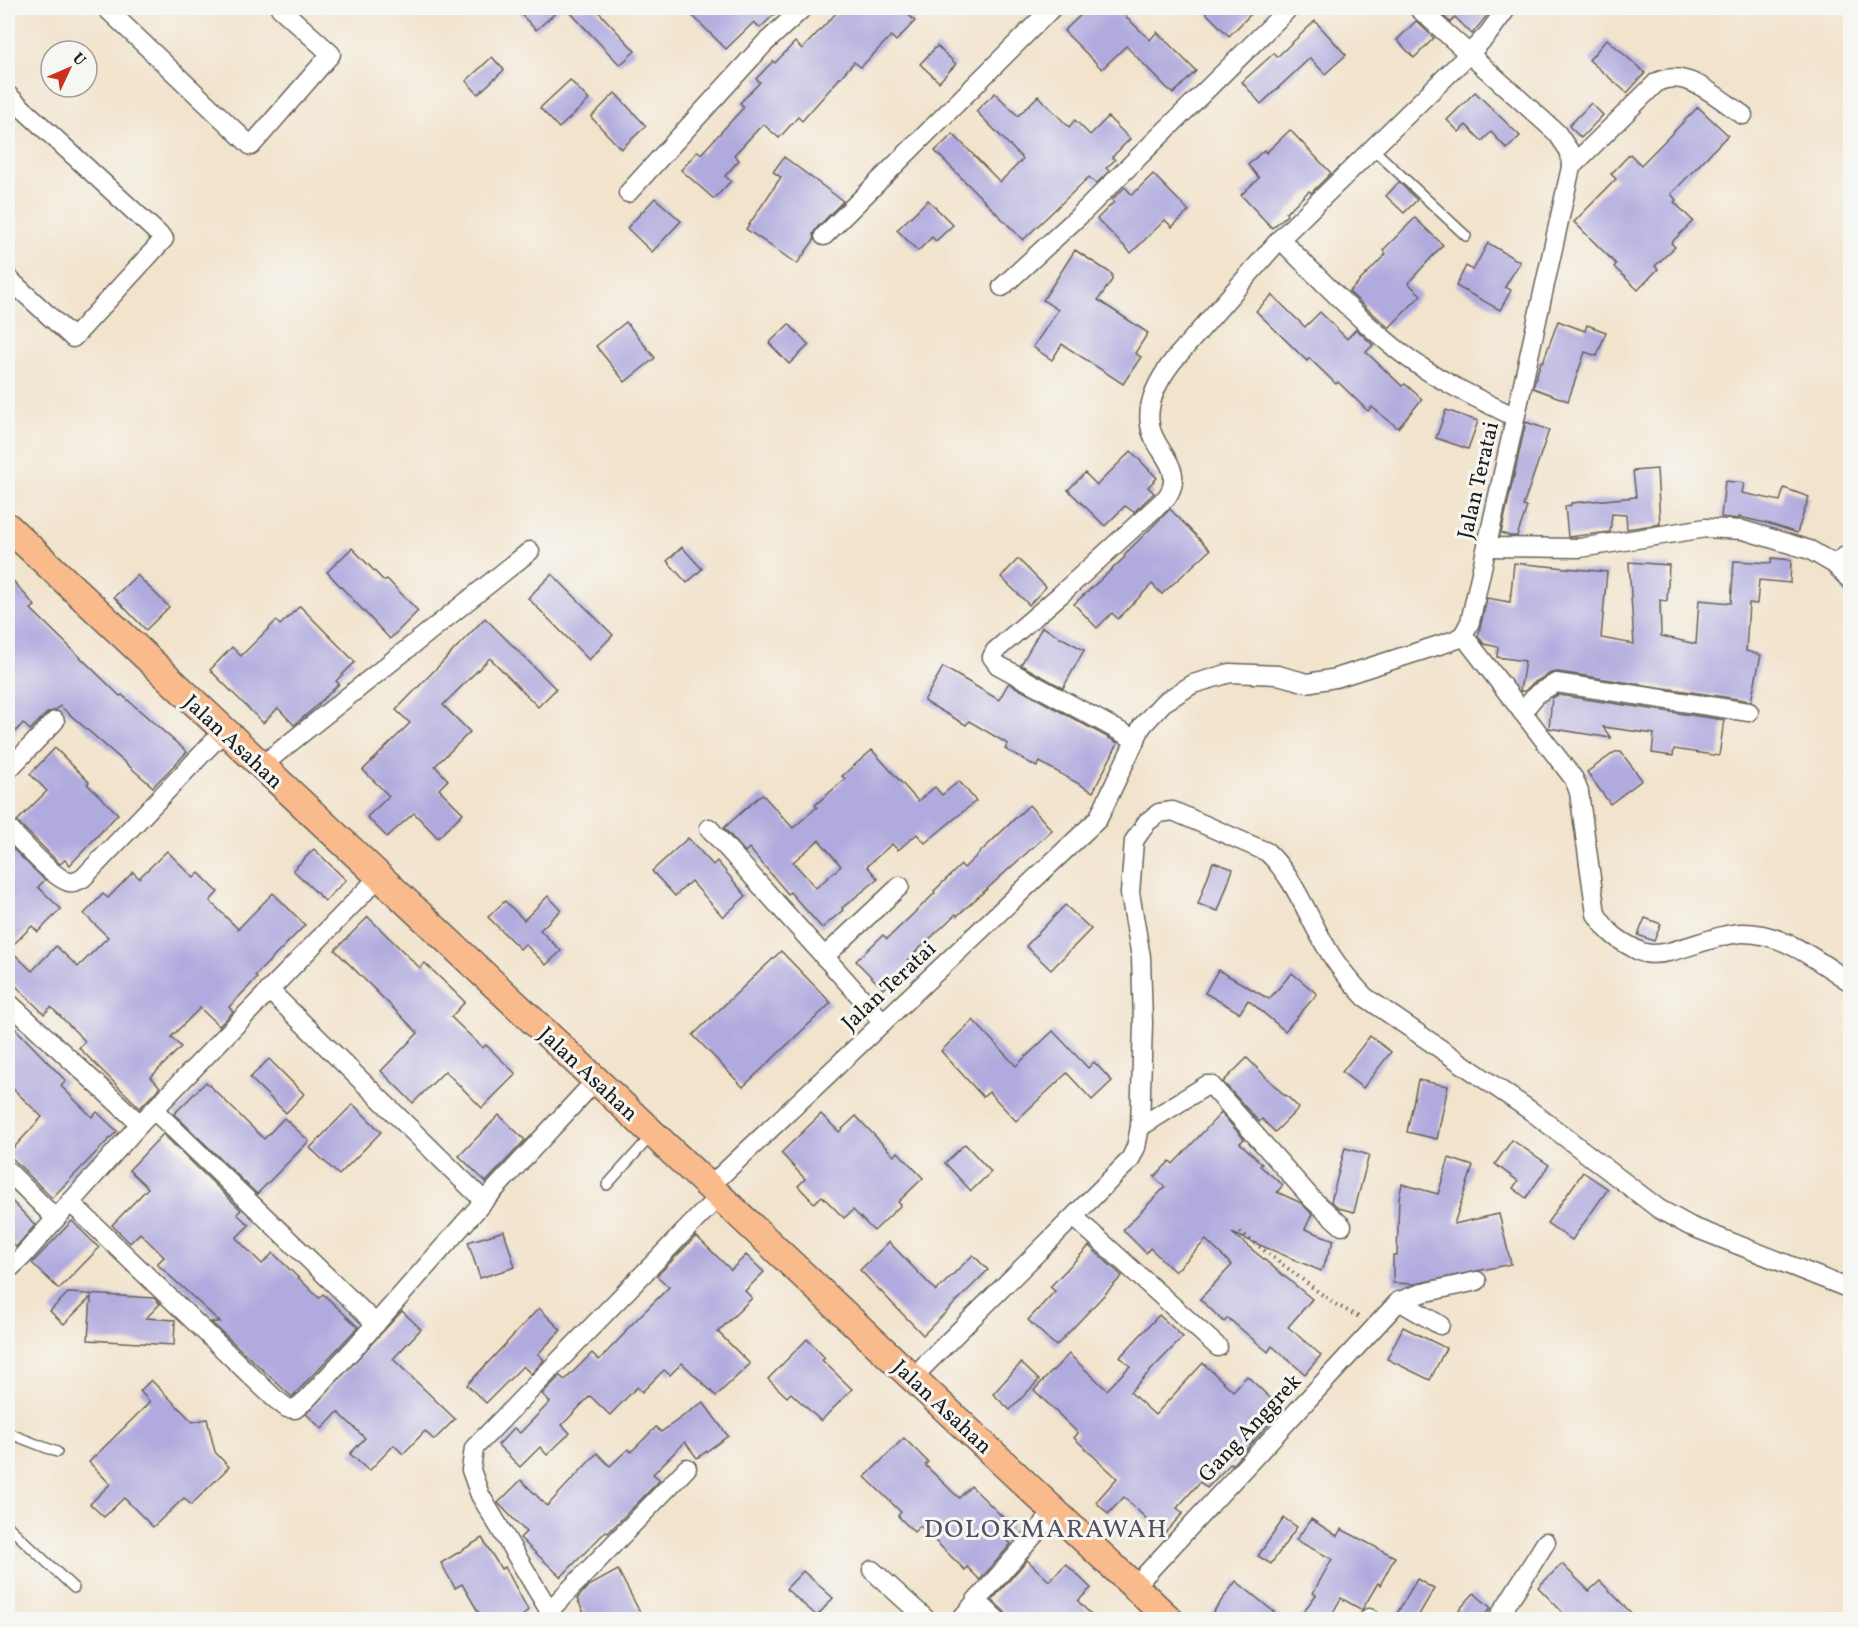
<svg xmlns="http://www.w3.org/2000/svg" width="1858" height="1627" font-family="Vollkorn,serif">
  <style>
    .building { fill: #b1aade; fill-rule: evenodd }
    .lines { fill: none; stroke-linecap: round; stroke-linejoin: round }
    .lane-casing { stroke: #67625a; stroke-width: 12 }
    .street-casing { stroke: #67625a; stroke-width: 21 }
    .primary-casing { stroke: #67625a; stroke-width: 30 }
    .path { stroke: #67625a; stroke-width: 4; stroke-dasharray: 1.5 4.5; stroke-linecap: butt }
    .lane { stroke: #fff; stroke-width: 9 }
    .street { stroke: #fff; stroke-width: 18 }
    .primary { stroke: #fabb8c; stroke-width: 27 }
    .labels { text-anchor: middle; stroke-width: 6; stroke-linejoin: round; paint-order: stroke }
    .street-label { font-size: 22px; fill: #1c1c1c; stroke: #f6f6f2 }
    .quarter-label { font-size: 26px; letter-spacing: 1.5px; fill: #504e60; stroke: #f6f6f2 }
  </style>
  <rect width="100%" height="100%" fill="#f6f6f2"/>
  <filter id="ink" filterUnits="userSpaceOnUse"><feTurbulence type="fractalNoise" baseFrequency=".0167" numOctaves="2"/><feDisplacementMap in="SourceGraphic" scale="12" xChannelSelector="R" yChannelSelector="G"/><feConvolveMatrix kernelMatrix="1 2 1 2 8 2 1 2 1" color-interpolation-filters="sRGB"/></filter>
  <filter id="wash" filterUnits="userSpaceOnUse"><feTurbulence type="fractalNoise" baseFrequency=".008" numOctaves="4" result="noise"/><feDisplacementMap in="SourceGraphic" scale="24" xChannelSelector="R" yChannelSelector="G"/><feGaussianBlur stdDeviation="1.35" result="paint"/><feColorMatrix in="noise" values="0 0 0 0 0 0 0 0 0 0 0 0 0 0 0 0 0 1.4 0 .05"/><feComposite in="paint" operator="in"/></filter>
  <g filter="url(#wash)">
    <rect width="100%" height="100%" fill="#f2e3cc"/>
    <g id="blocks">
      <g class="building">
        <polygon points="515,8 561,8 536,30"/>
        <polygon points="566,8 595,8 635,51 620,65"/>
        <polygon points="685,8 781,8 760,28 754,22 726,49"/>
        <polygon points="841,8 901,8 915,21 896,41 891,36 861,67 854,62 802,121 798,117 779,138 763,124 734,155 739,160 725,176 731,181 714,199 681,170 698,151 701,154 744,107 740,103 760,82 756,79 773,61 775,63 795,42 802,49"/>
        <polygon points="1088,8 1117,8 1150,40 1157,32 1196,71 1173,94 1126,46 1102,69 1064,31"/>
        <polygon points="1201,8 1257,8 1229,36"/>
        <polygon points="1434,8 1493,8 1472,34 1455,17 1450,22"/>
        <polygon points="1315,21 1346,55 1325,74 1310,58 1261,104 1242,82 1274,53 1277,57"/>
        <polygon points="1416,21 1434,38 1414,58 1397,40"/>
        <polygon points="1607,39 1645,73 1627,93 1589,60"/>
        <polygon points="937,46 956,64 939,82 920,64"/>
        <polygon points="492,57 504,70 478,94 466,81"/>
        <polygon points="570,80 589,100 559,128 540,108"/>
        <polygon points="1475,92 1520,136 1507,149 1491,132 1482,141 1466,125 1459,132 1447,120"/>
        <polygon points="615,93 646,126 621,149 591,117"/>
        <polygon points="995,93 1018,116 1038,96 1069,127 1075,120 1090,135 1108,117 1130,139 1112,157 1115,160 1106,168 1109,171 1096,184 1089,177 1023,240 935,151 953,134 1000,182 1023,159 976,111"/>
        <polygon points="1591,103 1603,115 1581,138 1569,126"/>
        <polygon points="1698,107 1728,135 1671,194 1676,200 1674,202 1693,221 1671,243 1675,247 1655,266 1658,269 1638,290 1614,267 1616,264 1574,222 1616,179 1611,174 1630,154 1641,165"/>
        <polygon points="1290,130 1331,173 1311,193 1309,191 1286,213 1287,215 1272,228 1241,195 1259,178 1248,165 1264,150 1266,153"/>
        <polygon points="784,157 843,201 816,229 813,234 814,240 797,264 746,229 781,177 773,172"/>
        <polygon points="1153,174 1189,211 1172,227 1165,220 1131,253 1097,219 1114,202 1112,200 1125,187 1132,195"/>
        <polygon points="1399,182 1417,200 1404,213 1386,196"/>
        <polygon points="655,198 681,221 652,252 627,228"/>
        <polygon points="928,200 953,225 936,241 932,237 918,251 897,230"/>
        <polygon points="1415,218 1443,245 1408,283 1421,295 1389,328 1349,292 1386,254 1383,250"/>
        <polygon points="1488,243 1520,262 1505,287 1511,290 1500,310 1456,286 1466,266 1473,270"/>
        <polygon points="1075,250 1112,274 1112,280 1098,300 1148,333 1135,353 1141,357 1123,384 1062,344 1052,360 1033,347 1058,310 1043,300"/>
        <polygon points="1272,295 1305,327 1320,312 1347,339 1356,329 1373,345 1366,352 1402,386 1405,384 1422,399 1398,428 1372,407 1368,411 1338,382 1336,384 1309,358 1307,361 1256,311"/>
        <polygon points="1558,321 1585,331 1587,325 1606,332 1597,356 1585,352 1568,401 1533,388 1541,361 1543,362"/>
        <polygon points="626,322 655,358 625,382 596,346"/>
        <polygon points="789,324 809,345 789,364 769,343"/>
        <polygon points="1446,410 1478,421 1468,449 1436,438"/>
        <polygon points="1526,422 1549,430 1523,506 1527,507 1517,536 1510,536 1501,533"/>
        <polygon points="1131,451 1157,478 1148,487 1154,493 1134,512 1125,506 1105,526 1068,490 1085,473 1097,485"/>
        <polygon points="1657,469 1660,524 1627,529 1626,515 1612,514 1610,532 1568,537 1565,506 1571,505 1571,503 1636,497 1633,471"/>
        <polygon points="1725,481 1744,483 1742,493 1780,501 1784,488 1809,497 1797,533 1770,524 1739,517 1739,519 1721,517"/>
        <polygon points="1170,509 1210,550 1162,594 1152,584 1118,619 1112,613 1097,628 1074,604 1125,557 1124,555"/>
        <polygon points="682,547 702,569 687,583 667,561"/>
        <polygon points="352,548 384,581 387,579 418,611 390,639 327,572"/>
        <polygon points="1772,558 1791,560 1790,583 1759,580 1757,604 1749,603 1746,651 1761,655 1751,701 1558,672 1551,673 1533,683 1525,691 1520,691 1525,661 1497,657 1498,647 1484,644 1478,636 1487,598 1510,602 1514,563 1607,572 1601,638 1634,644 1629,562 1669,565 1667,601 1660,600 1661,636 1696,644 1699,600 1731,603 1734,561 1771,563"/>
        <polygon points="1018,559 1046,587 1029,605 1001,577"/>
        <polygon points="552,574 613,635 589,660 528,598"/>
        <polygon points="8,575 35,606 31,609 120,696 122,695 187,752 153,787 60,706 56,710 47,713 30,730 23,723 8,740"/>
        <polygon points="137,575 169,607 146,630 114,597"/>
        <polygon points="300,606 355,662 336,681 339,684 312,710 294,725 278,708 263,723 210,670 232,647 241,656 276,621 280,625"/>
        <polygon points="485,618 556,689 538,707 490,658 443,705 470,732 435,766 448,780 439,789 463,813 438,838 414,813 387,837 367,817 389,796 363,770 410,723 396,710"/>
        <polygon points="1042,627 1084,650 1063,688 1021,665"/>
        <polygon points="943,667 999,700 1008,684 1010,684 1118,743 1093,792 1040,762 1037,767 1005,749 1008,744 969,721 966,725 924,701"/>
        <polygon points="1558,695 1724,720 1719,756 1674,749 1673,756 1652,753 1654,734 1603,727 1611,738 1549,728 1552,698"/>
        <polygon points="55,748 89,782 87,784 118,814 70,865 65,860 60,864 17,821 47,791 30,774"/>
        <path d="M872,750L918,801L935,787L942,795L959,781L976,801L925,843L917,834L898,850L892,844L867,866L878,879L842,908L843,910L822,928L790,892L788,894L749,848L745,852L724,828L762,794L793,828L817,807L815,805L845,779L842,776ZM819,840L841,866L816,888L793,862Z"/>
        <polygon points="1615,752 1621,752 1642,780 1610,804 1587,772"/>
        <polygon points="1029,805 1052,830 957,916 956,914 907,960 910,963 883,989 856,961 883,935 887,939 935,893 934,891 961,865 964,868"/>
        <polygon points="688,838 713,865 717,861 746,896 723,917 691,881 675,896 652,871"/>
        <polygon points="8,844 45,880 38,887 61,909 38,932 32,926 9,949 32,971 56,946 78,967 108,937 84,914 103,894 108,898 133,872 139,878 167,851 194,878 199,873 218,892 210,901 238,929 273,893 305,925 255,976 257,978 229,1007 233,1012 219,1026 200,1008 171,1037 181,1047 151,1077 160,1087 140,1108 79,1048 85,1041 51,1007 44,1014 8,978"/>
        <polygon points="314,849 346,880 325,901 293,870"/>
        <polygon points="1213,862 1233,869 1218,911 1198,904"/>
        <polygon points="548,896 561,910 540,930 561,951 546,965 525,944 520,949 488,917 505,901 524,920"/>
        <polygon points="1065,905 1091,929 1051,970 1026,946"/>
        <polygon points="368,917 420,968 425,963 465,1002 451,1017 483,1048 486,1045 516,1074 482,1108 445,1071 413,1103 381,1071 418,1033 335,950"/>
        <polygon points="1645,918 1661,924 1654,941 1638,935"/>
        <polygon points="781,951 831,1003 743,1087 693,1035"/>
        <polygon points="1218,970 1269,999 1292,973 1317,994 1285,1031 1248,1000 1240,1013 1205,993"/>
        <polygon points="973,1020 1016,1066 1053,1031 1088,1068 1094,1062 1112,1081 1092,1100 1067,1073 1016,1121 989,1092 983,1097 941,1051"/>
        <polygon points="8,1021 66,1081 61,1086 92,1117 97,1112 117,1131 52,1198 8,1154 42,1117 8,1084"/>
        <polygon points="1370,1036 1391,1052 1363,1088 1342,1072"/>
        <polygon points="1247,1058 1285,1096 1286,1095 1299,1108 1275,1132 1262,1119 1259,1122 1223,1082"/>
        <polygon points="269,1059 304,1094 286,1113 250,1078"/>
        <polygon points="1418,1080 1448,1086 1437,1139 1407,1132"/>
        <polygon points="206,1082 264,1139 284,1118 309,1141 257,1194 174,1114"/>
        <polygon points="353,1104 381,1132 339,1175 310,1148"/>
        <polygon points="1221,1113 1244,1139 1240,1143 1262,1164 1260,1166 1283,1185 1277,1192 1301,1203 1312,1214 1305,1229 1334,1240 1321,1271 1232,1233 1312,1299 1288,1327 1321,1355 1305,1374 1272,1346 1268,1352 1228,1318 1224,1322 1200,1299 1232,1265 1206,1240 1175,1272 1150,1248 1146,1253 1123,1230 1165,1187 1154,1177 1170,1161 1173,1164"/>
        <polygon points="821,1114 839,1132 856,1116 894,1156 898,1152 923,1178 898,1202 901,1205 874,1231 853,1210 844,1218 822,1196 814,1203 798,1186 805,1179 781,1153"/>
        <polygon points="499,1115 525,1140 486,1182 459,1156"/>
        <polygon points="163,1134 241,1210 237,1214 249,1225 236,1238 262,1264 273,1253 319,1298 323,1294 358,1327 292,1397 211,1322 220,1322 157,1264 164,1257 140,1233 130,1243 112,1225 148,1188 129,1170"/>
        <polygon points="1512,1140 1549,1165 1526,1198 1513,1188 1518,1181 1495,1164"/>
        <polygon points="965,1144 991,1172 971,1191 945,1163"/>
        <polygon points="1345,1148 1369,1155 1354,1212 1339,1208 1331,1201"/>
        <polygon points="1449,1158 1473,1166 1454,1224 1499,1214 1511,1264 1415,1284 1393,1283 1393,1255 1397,1255 1399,1198 1402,1184 1438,1194"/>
        <polygon points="1583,1172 1608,1189 1572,1240 1547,1223"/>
        <polygon points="8,1197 35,1225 16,1247 8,1238"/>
        <polygon points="72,1221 99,1248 59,1289 32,1263"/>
        <polygon points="504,1231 515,1267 480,1278 468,1242"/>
        <polygon points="696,1236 731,1270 746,1255 764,1272 745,1291 752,1298 718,1332 750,1364 716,1396 682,1363 670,1375 664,1370 642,1392 637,1387 610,1415 590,1396 562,1425 570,1433 547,1455 540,1447 520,1467 498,1445 514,1428 520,1433 550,1402 542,1394 560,1376 565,1380 592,1353 599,1360 626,1332 625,1331 669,1287 657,1276"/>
        <polygon points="889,1242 936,1291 973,1255 988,1270 923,1335 860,1270"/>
        <polygon points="1089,1246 1122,1276 1056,1346 1028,1320 1055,1291 1050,1287"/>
        <polygon points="68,1293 154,1298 160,1304 146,1318 175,1320 174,1345 88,1340 91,1297 64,1324 50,1311"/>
        <polygon points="539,1308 561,1330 538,1354 544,1360 531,1374 523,1366 486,1403 467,1385"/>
        <polygon points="402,1311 421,1329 393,1359 455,1419 434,1440 425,1431 403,1454 394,1445 369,1471 350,1454 365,1438 338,1412 322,1429 306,1414"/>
        <polygon points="1159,1315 1183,1337 1130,1392 1155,1415 1203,1363 1233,1391 1247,1376 1282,1409 1232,1465 1231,1463 1207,1488 1200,1482 1177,1508 1183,1513 1163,1535 1124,1497 1108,1514 1096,1502 1117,1478 1074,1438 1078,1433 1034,1390 1069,1354 1107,1390 1130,1366 1120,1357"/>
        <polygon points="1403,1327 1446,1348 1430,1380 1387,1359"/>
        <polygon points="807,1339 825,1358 822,1360 852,1389 821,1421 791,1393 787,1397 768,1379"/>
        <polygon points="1021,1363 1039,1380 1010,1410 993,1394"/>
        <polygon points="151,1380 193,1422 207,1419 215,1452 229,1467 191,1505 184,1498 153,1527 124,1498 104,1517 90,1504 110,1484 89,1462 150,1402 140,1391"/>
        <polygon points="703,1402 728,1436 697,1458 685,1442 653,1474 660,1480 608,1533 606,1531 561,1577 520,1538 526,1532 498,1503 521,1480 547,1506 597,1453 610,1466 628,1449 631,1452 656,1427 661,1432"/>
        <polygon points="904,1438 928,1462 925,1465 959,1498 971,1486 1013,1527 1004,1537 1011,1544 980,1580 967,1567 965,1570 920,1526 914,1532 898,1516 901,1512 865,1477"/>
        <polygon points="1284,1518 1297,1527 1271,1564 1258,1556"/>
        <polygon points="1311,1519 1337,1536 1341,1529 1395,1557 1380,1585 1378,1583 1362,1610 1341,1598 1329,1620 1297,1620 1316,1595 1313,1593 1332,1559 1296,1540"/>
        <polygon points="482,1538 501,1569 505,1567 528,1610 519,1620 483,1620 462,1584 455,1588 441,1563"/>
        <polygon points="1027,1560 1049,1581 1066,1564 1091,1588 1078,1601 1096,1620 1008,1620 1005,1612 992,1600"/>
        <polygon points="1562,1564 1589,1591 1600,1581 1638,1620 1570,1620 1538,1587"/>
        <polygon points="618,1570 644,1620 588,1620 577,1599 587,1587"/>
        <polygon points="803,1571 833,1598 817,1616 786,1589"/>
        <polygon points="1417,1579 1434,1589 1416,1620 1393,1620"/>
        <polygon points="1236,1581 1284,1620 1207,1620"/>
        <polygon points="1474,1593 1491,1608 1480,1620 1450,1620"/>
      </g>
    </g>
  </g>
  <g filter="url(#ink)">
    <use href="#blocks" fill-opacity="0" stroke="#67625a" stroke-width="1.5"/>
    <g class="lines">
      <defs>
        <g id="lane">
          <polyline points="1373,149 1466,236"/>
          <polyline points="607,1185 652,1135"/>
          <polyline points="8,1433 57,1452"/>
          <polyline points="8,1526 74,1588"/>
        </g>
        <g id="street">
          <polyline points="106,8 251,146 331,54 280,8"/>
          <polyline points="8,95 164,239 73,338 8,278"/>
          <path d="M1571,167L1657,82C1687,67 1720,100 1743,115"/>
          <polyline points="628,193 764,44 803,8"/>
          <polyline points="824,236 1052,8"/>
          <path d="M1280,239C1319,278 1357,318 1400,352C1435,379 1476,398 1515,417"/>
          <polyline points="1002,287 1078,217 1289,8"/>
          <polyline points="1487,547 1580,548 1706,528 1743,530 1810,550 1834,564 1850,580"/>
          <polyline points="1834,564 1850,553"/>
          <path d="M1463,635L1574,779L1579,792L1596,914C1606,929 1612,936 1628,945C1634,948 1639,952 1645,953C1669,959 1714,933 1743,933C1783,933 1815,959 1847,980"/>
          <polyline points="1522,712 1538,693 1556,683 1749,712"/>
          <path d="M1136,740L998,665L992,657L995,651L1060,595L1167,497C1187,467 1153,451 1150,425C1146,401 1159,379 1173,361L1280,239L1469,54L1488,34L1507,8"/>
          <polyline points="261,766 530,551"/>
          <polyline points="8,770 55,721"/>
          <path d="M8,828C21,841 53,878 69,882C74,883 78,881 83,878L224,731"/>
          <polyline points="709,828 883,1022"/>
          <polyline points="824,957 900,886"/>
          <polyline points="269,990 484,1201"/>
          <polyline points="8,1002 140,1124"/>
          <polyline points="154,1110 376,1324"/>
          <polyline points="1140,1127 1207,1085 1211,1085 1312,1199 1342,1226"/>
          <polyline points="8,1171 55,1218"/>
          <polyline points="710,1186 1098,819 1142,726 1163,703 1193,684 1230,673 1278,675 1307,683 1336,678 1455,640 1463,635 1470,622 1571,167 1570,152 1557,133 1418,8"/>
          <polyline points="70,1202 274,1398 287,1408 295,1409 306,1400 357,1345 484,1201 597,1079"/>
          <polyline points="1074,1217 1218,1347"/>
          <polyline points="8,1270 21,1258 140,1124 379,877"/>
          <polyline points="1399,1301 1440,1325"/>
          <path d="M913,1377L1130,1160L1136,1147L1140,1127L1143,1023L1141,957L1130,893L1134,841L1147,822L1159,813L1173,811L1267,852C1295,878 1308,918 1328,950C1338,967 1351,982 1365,997L1531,1111L1659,1209L1690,1226L1850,1289"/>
          <polyline points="872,1570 927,1620"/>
          <polyline points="1135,1586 1399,1301 1422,1293 1477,1281"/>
          <polyline points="976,1600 997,1620"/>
          <polyline points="550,1610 687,1468"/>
          <polyline points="1369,1618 1372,1620"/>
          <polyline points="555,1620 480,1495 471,1470 474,1448 720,1195"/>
          <polyline points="960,1620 1055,1511"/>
          <polyline points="1497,1620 1546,1542"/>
        </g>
        <polyline id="primary" points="8,527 1170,1620"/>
      </defs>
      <use href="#lane" class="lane-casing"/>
      <use href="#street" class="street-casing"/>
      <use href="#primary" class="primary-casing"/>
      <polyline class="path" points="1240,1232 1333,1303 1361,1318"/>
      <use href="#lane" class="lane"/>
      <use href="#street" class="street"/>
      <use href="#primary" class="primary"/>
    </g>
  </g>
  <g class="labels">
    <g class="street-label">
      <text transform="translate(1477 480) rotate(-77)" y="8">Jalan Teratai</text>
      <text transform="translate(234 741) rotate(43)" y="8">Jalan Asahan</text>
      <text transform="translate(888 985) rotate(-43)" y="8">Jalan Teratai</text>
      <text transform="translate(589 1073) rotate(43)" y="8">Jalan Asahan</text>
      <text transform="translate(943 1406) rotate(43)" y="8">Jalan Asahan</text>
      <text transform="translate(1249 1427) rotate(-47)" y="8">Gang Anggrek</text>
    </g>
    <g class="quarter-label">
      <text x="1046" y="1537">DOLOKMARAWAH</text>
    </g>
  </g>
  <rect width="1858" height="1627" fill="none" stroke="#f6f6f2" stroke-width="30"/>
  <g transform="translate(69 69) rotate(46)"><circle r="28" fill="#f6f6f2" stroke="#9f9f9c" stroke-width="1.5"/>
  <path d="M0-4.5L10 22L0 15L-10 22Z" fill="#c8321e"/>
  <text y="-9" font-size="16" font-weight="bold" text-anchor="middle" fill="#1c1c1c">U</text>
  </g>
</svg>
